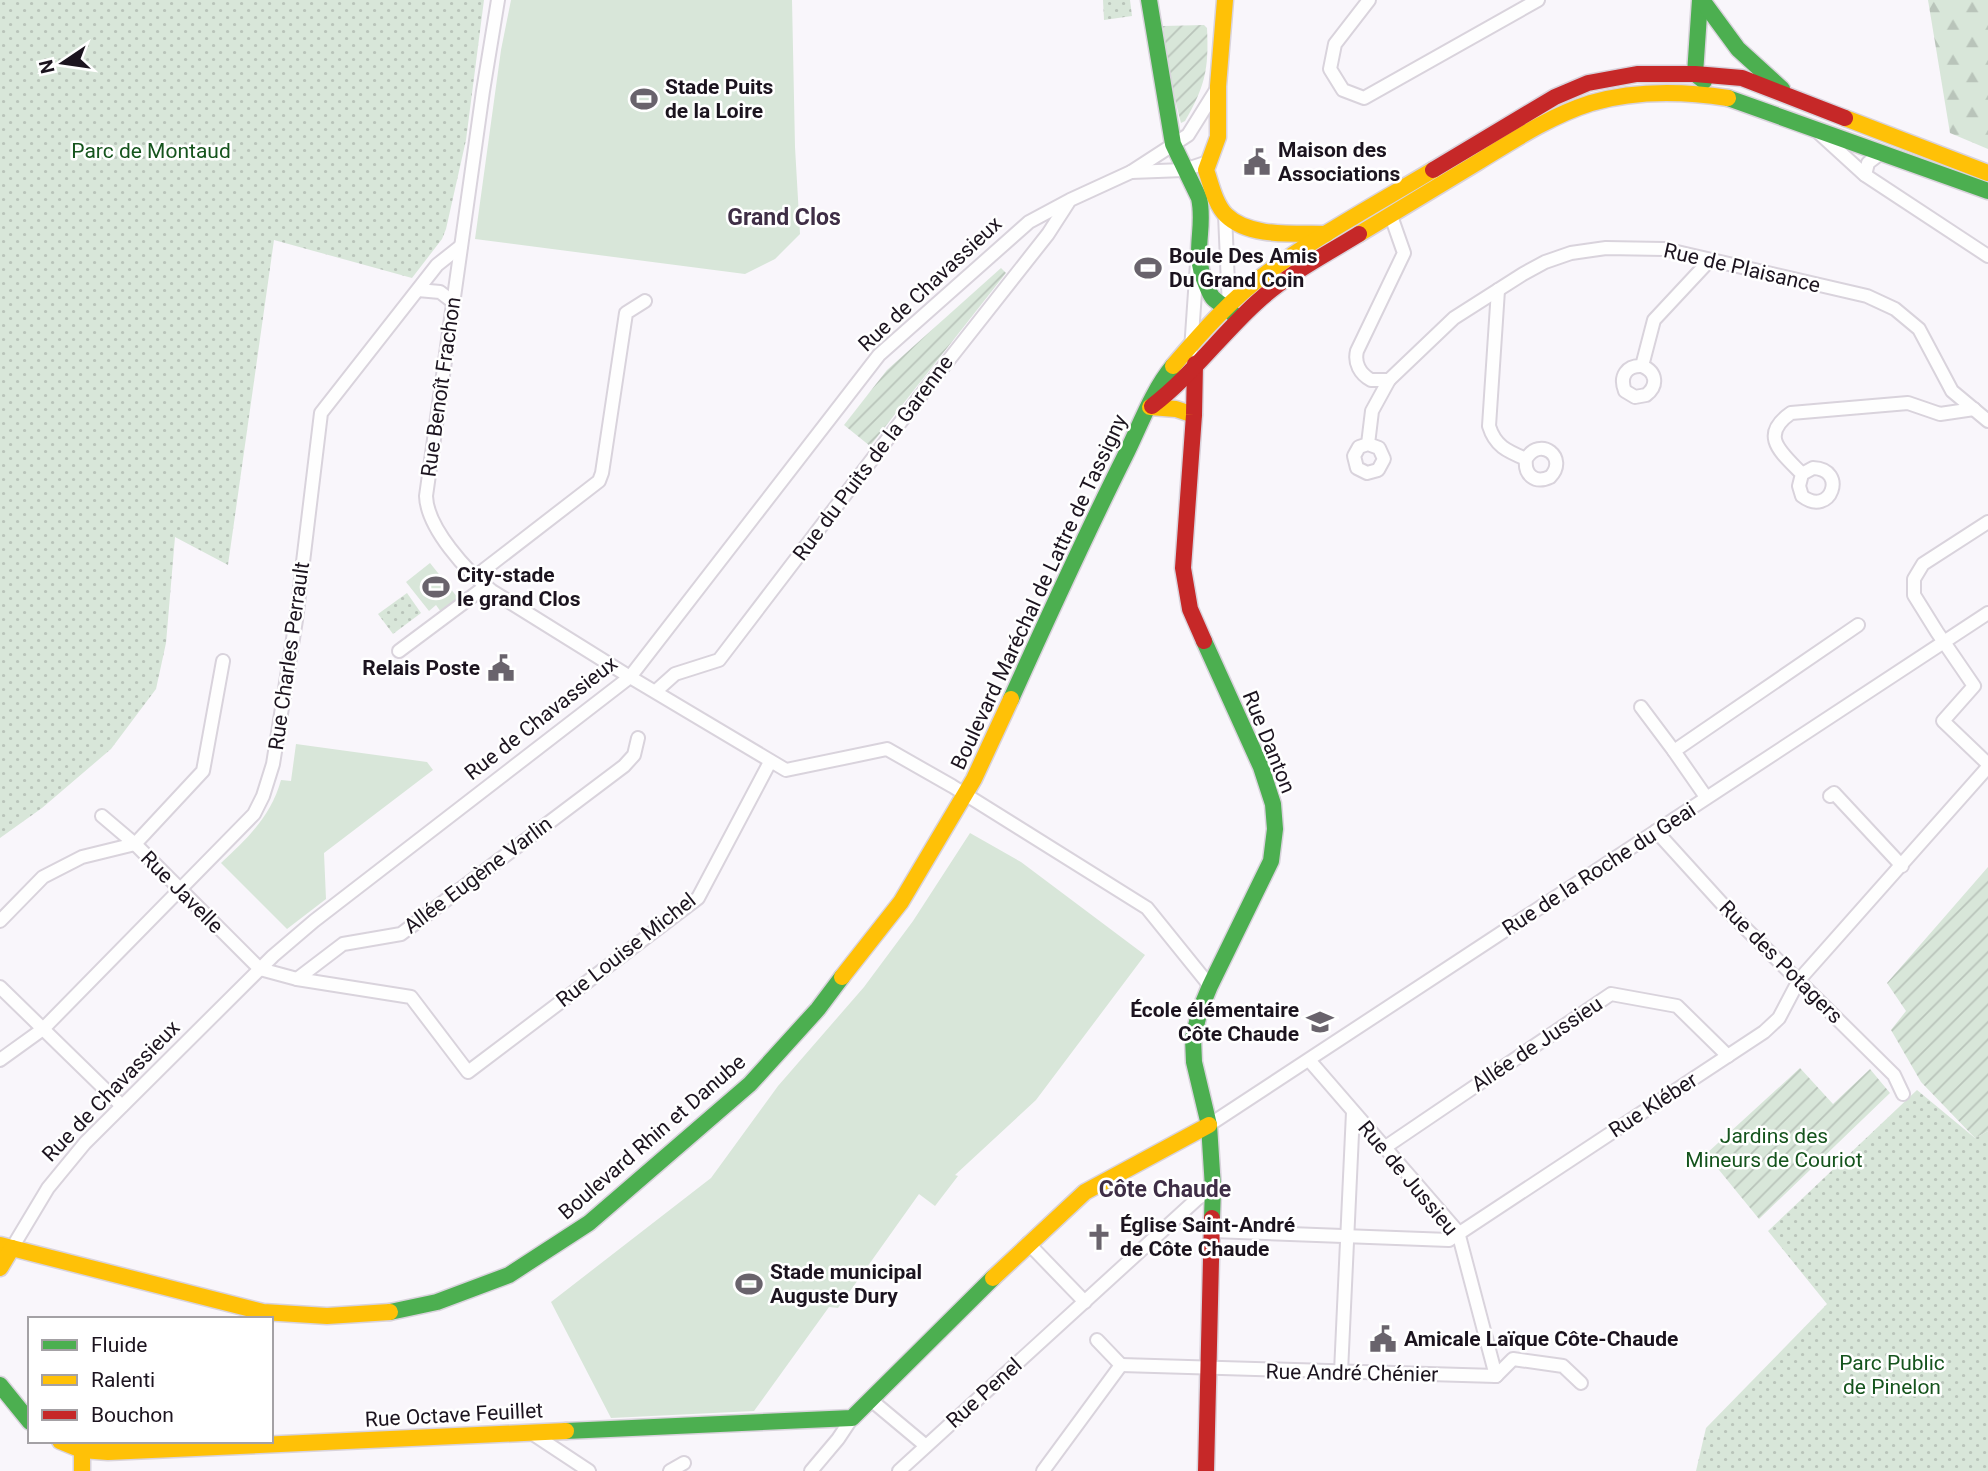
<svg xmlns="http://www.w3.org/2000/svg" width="1988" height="1471" font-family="Roboto,sans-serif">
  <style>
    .grass { fill: #d8e6d9 }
    .forest { fill: url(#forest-firs) }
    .park { fill: url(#park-dots) }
    .garden { fill: url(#garden-furrows) }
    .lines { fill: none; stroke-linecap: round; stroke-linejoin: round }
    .street-casing { stroke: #d9d3dc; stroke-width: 16 }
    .fast-casing { stroke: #d9d3dc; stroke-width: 19 }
    .slow-casing { stroke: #d9d3dc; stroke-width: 19 }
    .jam-casing { stroke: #d9d3dc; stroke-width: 19 }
    .street { stroke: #fefefe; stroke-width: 12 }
    .fast { stroke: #4caf50; stroke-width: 16 }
    .slow { stroke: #ffc107; stroke-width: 16 }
    .jam { stroke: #c62828; stroke-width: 16 }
    .labels { text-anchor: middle; stroke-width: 5; stroke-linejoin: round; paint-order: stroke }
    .poi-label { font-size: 21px; font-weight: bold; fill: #1c141f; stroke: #fff; text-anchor: start }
    .park-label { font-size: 21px; fill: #15541d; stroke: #fff }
    .street-label { font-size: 21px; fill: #1c141f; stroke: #fff }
    .neighbourhood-label { font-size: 23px; font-weight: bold; fill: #3f2e46; stroke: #fff }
  </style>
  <defs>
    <pattern id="forest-firs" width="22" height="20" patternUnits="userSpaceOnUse" patternTransform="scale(1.75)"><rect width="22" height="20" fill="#d8e6d9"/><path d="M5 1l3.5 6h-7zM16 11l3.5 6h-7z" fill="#b9c4ba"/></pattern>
    <pattern id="park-dots" width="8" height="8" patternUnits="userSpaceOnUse" patternTransform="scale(1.75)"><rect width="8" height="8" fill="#d8e6d9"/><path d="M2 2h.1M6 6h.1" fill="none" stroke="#b9c4ba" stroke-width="1.8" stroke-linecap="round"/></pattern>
    <pattern id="garden-furrows" width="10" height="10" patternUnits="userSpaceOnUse" patternTransform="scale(1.75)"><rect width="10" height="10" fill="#d8e6d9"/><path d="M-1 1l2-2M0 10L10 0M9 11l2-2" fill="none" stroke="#b9c4ba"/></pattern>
  </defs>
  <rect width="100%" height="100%" fill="#f9f6fb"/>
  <g class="grass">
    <polygon points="511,0 792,0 795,147 800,234 775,259 745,274 475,239 501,50"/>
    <polygon points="430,563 458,598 441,612 436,605 429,611 406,582"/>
    <path d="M296,744L427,762L433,770L324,853L326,899L287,929L221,863C248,838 271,816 281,780L291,781Z"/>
    <polygon points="970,833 1021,862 1145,955 1036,1100 955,1175 958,1176 935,1206 919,1194 838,1308 829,1307 754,1411 611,1418 551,1302 711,1178 778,1086 864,987 913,921"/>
  </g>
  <polygon class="forest" points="1928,0 1988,0 1988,149 1950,133"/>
  <g class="park">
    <polygon points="0,0 484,0 466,140 446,229 442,239 412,278 274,240 228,565 175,537 166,643 156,689 111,749 42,808 0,838"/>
    <polygon points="1103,0 1130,0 1132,16 1104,20"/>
    <polygon points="407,593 421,613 393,634 378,614"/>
    <polygon points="1917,1090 1975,1138 1988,1131 1988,1471 1696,1471 1706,1428 1827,1304 1768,1231"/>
  </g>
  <g class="garden">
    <path d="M1204,25L1207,28C1209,69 1205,86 1185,121L1181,123L1169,76L1163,26Z"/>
    <polygon points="1001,268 1006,273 870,446 844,425 887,370"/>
    <polygon points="1988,867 1988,1131 1975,1138 1921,1082 1891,1030 1906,1011 1887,983"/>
    <polygon points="1800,1068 1833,1104 1870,1069 1890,1093 1759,1219 1706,1154"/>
  </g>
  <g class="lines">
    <defs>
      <g id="street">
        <path d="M498,0L483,91L426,496C427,528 467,572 492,591L630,677L786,770L887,749L952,786L1147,908L1210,986"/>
        <polyline points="1369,0 1335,44 1330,69 1343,90 1364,98 1538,0"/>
        <polyline points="1819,133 1865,175 1988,256"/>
        <polyline points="1131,172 1184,170 1208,162"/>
        <polyline points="1865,175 1868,163 1881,153"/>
        <polyline points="1225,214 1229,308"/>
        <path d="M1391,216L1404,253L1357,351C1354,363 1360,374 1371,380H1389L1454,318L1523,274L1545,262L1571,253L1606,248L1664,249L1867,296L1895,309L1919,329L1952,391L1988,421"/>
        <polyline points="418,290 440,292 453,302"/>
        <path d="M1498,290L1489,426C1495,446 1507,451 1526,459C1540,435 1569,458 1550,477C1535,484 1524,475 1526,459"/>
        <polyline points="1191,350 1197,263"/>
        <path d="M1642,366C1627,365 1619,376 1625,391L1635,397L1646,395C1658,386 1657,372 1642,366L1654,320L1710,260"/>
        <polyline points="1368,444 1379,448 1384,459 1378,470 1367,473 1357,468 1354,456 1359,447 1368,444 1372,411 1389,380"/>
        <path d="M1802,474L1813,468C1848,469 1831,518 1802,496L1799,486L1802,474C1782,453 1758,436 1791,413L1908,403L1940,414L1974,409"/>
        <polyline points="1988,522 1923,564 1914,579 1914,595 1937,632 1974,686 1943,721 1988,764"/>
        <polyline points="476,576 599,481 602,473 626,313 645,301"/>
        <polyline points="399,651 486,586"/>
        <polyline points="656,691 675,674 719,660 925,390 1048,234 1068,203"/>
        <polyline points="1641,707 1674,751"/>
        <polyline points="1830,796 1834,793 1902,866"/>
        <polyline points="1706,797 1674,751 1858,625"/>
        <polyline points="102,816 135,844 260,969 297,979 411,997 468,1072 698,898 770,762"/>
        <polyline points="1656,831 1735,918 1894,1075 1903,1094"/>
        <polyline points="0,921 43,877 82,857 135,844 203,771 223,661"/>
        <polyline points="297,979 343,944 401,934 624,766 634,755 638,738"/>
        <polyline points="0,987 122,1106"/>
        <polyline points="0,1060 43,1029 254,814 263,796 273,764 296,620 321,413 437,265 461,246"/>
        <polyline points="1309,1060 1458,1232 1496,1376"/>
        <polyline points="1209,1125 1988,613"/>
        <polyline points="1384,1148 1611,994 1677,1006 1728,1056"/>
        <polyline points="1213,1231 1449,1240 1764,1032 1779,1018 1799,980 1988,767"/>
        <polyline points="1028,1243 1085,1302"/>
        <polyline points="12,1248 48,1188 85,1143 273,956 314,921 630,677 879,355 1029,222 1070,200 1131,172 1188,135 1218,87"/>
        <polyline points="1097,1340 1121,1365"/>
        <polyline points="1121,1365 1496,1376"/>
        <polyline points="1341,1372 1353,1112"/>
        <polyline points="1496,1376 1513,1359 1563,1366 1581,1383"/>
        <polyline points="871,1400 926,1446"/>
        <polyline points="530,1432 589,1471"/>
        <polyline points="670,1471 684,1463"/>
        <polyline points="811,1471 838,1439 852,1418"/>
        <polyline points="899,1471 1197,1199 1213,1188"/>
        <polyline points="1043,1471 1121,1365"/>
      </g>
      <g id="fast">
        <path d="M1149,0L1173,144L1199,198C1206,229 1191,251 1206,284C1208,288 1210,295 1213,298C1220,305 1228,307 1234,315"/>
        <polyline points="1700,0 1695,74 1704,81"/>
        <polyline points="1702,0 1738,49 1782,89"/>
        <polyline points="1728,98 1988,191"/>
        <polyline points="1204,641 1261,767 1273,804 1275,829 1271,861 1210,986 1200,1010 1193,1038 1194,1062 1209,1125 1213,1188 1212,1218"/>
        <path d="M1011,699C1048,617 1085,536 1125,456C1140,426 1152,391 1173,366"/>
        <polyline points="390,1312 437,1302 509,1275 589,1223 750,1084 818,1009 842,977"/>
        <polyline points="0,1385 30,1422"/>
        <polyline points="566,1431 852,1418 993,1278"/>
      </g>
      <g id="slow">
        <path d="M1225,0L1218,86V137L1206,170C1211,184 1215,204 1226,215C1249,238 1296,233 1326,234"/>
        <polyline points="1845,118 1988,173"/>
        <path d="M1359,234C1399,210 1438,186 1478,162C1514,140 1550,116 1591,103C1636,90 1682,91 1728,98"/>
        <path d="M1173,366C1201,333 1233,297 1268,272C1321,234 1378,203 1433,170"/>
        <polyline points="1150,407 1176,409 1194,415"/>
        <polyline points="842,977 901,902 974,779 1011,699"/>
        <polyline points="0,1245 263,1312 327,1316 390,1312"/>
        <polyline points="0,1268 12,1248"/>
        <polyline points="993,1278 1085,1192 1209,1125"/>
        <polyline points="60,1441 82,1450 108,1452 566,1431"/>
        <polyline points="82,1450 82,1471"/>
      </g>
      <g id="jam">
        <polyline points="1433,170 1555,97 1588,83 1637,74 1695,74 1742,78 1845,118"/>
        <polyline points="1195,364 1194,415 1183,568 1190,609 1204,641"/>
        <path d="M1152,406C1191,376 1220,336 1256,303C1286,275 1325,255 1359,234"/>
        <polyline points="1206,1471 1212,1218"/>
      </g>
    </defs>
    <use href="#street" class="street-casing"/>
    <use href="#fast" class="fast-casing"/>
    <use href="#slow" class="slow-casing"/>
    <use href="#jam" class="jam-casing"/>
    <use href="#street" class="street"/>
    <use href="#fast" class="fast"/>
    <use href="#slow" class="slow"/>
    <use href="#jam" class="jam"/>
  </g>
  <defs>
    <symbol id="stadium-bare" viewBox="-9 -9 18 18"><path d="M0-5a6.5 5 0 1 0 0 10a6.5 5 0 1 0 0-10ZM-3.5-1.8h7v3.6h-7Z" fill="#69636c" stroke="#fff" stroke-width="2.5" paint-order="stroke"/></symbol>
    <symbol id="civic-bare" viewBox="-9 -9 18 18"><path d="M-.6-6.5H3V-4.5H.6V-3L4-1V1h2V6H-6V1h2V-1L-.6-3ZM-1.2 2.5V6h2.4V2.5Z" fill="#69636c" stroke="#fff" stroke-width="2.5" paint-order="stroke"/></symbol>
    <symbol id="school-bare" viewBox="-9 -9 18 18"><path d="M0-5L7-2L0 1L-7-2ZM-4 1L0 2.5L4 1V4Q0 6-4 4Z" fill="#69636c" stroke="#fff" stroke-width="2.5" paint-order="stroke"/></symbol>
    <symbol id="church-bare" viewBox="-9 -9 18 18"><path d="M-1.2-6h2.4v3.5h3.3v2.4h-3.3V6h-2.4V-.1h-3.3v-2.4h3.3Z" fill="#69636c" stroke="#fff" stroke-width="2.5" paint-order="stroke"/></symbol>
  </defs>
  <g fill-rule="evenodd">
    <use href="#stadium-bare" x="625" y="80" width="38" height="38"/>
    <use href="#civic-bare" x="1238" y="143" width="38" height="38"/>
    <use href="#stadium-bare" x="1129" y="249" width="38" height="38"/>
    <use href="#stadium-bare" x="417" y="568" width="38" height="38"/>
    <use href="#civic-bare" x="482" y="649" width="38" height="38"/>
    <use href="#school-bare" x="1301" y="1003" width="38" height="38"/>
    <use href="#church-bare" x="1080" y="1218" width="38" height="38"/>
    <use href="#stadium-bare" x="730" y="1265" width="38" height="38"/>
    <use href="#civic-bare" x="1364" y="1320" width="38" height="38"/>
  </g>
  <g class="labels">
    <g class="poi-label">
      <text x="665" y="94">Stade Puits<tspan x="665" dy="24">de la Loire</tspan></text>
      <text x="1278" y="157">Maison des<tspan x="1278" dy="24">Associations</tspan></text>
      <text x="1169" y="263">Boule Des Amis<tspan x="1169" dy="24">Du Grand Coin</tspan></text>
      <text x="457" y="582">City-stade<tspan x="457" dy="24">le grand Clos</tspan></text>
      <text x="480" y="675" text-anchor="end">Relais Poste</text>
      <text x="1299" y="1017" text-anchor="end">École élémentaire<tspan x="1299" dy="24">Côte Chaude</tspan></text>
      <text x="1120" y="1232">Église Saint-André<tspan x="1120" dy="24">de Côte Chaude</tspan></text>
      <text x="770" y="1279">Stade municipal<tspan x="770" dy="24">Auguste Dury</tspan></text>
      <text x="1404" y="1346">Amicale Laïque Côte-Chaude</text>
    </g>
    <g class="park-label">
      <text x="151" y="158">Parc de Montaud</text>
      <text x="1774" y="1143">Jardins des<tspan x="1774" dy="24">Mineurs de Couriot</tspan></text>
      <text x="1892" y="1370">Parc Public<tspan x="1892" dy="24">de Pinelon</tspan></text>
    </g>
    <g class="street-label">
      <text transform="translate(1742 268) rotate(13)" y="7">Rue de Plaisance</text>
      <text transform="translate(930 284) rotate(-43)" y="7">Rue de Chavassieux</text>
      <text transform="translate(441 387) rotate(-82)" y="7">Rue Benoît Frachon</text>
      <text transform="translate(873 458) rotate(-53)" y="7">Rue du Puits de la Garenne</text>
      <text transform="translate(1039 592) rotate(-65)" y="7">Boulevard Maréchal de Lattre de Tassigny</text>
      <text transform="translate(289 656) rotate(-82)" y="7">Rue Charles Perrault</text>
      <text transform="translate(541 718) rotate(-38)" y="7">Rue de Chavassieux</text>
      <text transform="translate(1269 742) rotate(68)" y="7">Rue Danton</text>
      <text transform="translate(1599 869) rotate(-33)" y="7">Rue de la Roche du Geai</text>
      <text transform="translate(478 875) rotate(-37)" y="7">Allée Eugène Varlin</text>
      <text transform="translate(182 892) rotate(45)" y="7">Rue Javelle</text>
      <text transform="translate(626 950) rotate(-38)" y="7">Rue Louise Michel</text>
      <text transform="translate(1781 962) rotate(45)" y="7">Rue des Potagers</text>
      <text transform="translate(1537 1044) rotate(-34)" y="7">Allée de Jussieu</text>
      <text transform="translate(111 1091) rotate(-46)" y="7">Rue de Chavassieux</text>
      <text transform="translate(1653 1105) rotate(-33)" y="7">Rue Kléber</text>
      <text transform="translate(652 1137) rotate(-41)" y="7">Boulevard Rhin et Danube</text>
      <text transform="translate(1408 1178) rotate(50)" y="7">Rue de Jussieu</text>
      <text transform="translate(1352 1373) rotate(1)" y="7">Rue André Chénier</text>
      <text transform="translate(984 1393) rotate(-42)" y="7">Rue Penel</text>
      <text transform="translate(454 1415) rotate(-3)" y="7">Rue Octave Feuillet</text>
    </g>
    <g class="neighbourhood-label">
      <text x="784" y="225">Grand Clos</text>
      <text x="1165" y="1197">Côte Chaude</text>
    </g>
  </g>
  <rect x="28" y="1317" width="245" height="126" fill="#ffffff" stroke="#a4a1a5" stroke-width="2"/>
  <rect x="42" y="1340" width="35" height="10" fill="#4caf50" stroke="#a4a1a5" stroke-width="2"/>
  <text x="91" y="1352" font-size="21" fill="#1c141f">Fluide</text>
  <rect x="42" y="1375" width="35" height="10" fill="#ffc107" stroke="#a4a1a5" stroke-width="2"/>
  <text x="91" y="1387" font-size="21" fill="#1c141f">Ralenti</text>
  <rect x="42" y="1410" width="35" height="10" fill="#c62828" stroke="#a4a1a5" stroke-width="2"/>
  <text x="91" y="1422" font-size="21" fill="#1c141f">Bouchon</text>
  <g transform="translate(63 63) rotate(257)" stroke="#ffffff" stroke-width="5" paint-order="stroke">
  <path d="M0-5L12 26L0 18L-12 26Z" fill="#1c141f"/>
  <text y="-10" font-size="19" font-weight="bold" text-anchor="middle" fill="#1c141f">N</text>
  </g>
</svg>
